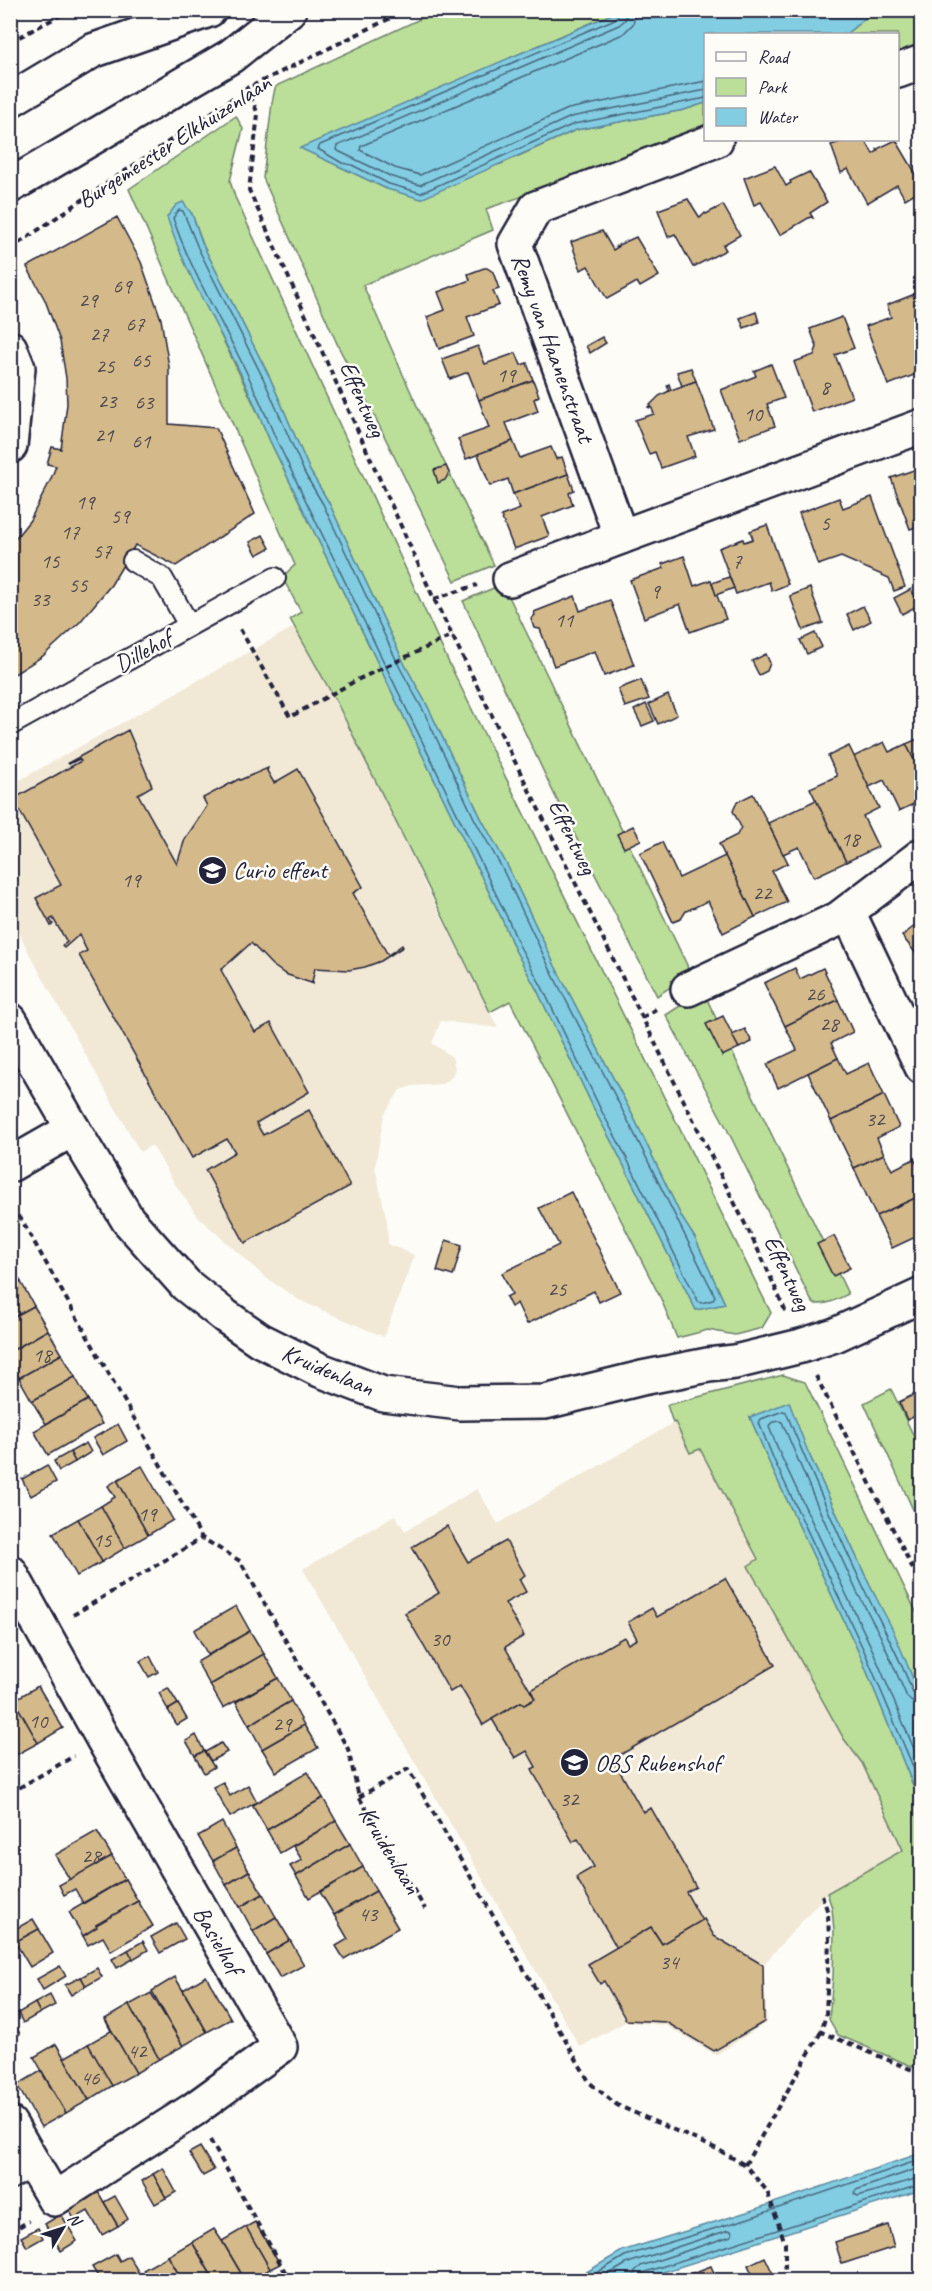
<svg xmlns="http://www.w3.org/2000/svg" width="932" height="2291" font-family="Caveat,sans-serif">
  <style>
    .built { fill: #f1e8d6 }
    .green { fill: #bbde99; stroke: #6e806a; stroke-width: 1.5; fill-rule: evenodd }
    .water { fill: #82cde2; stroke: #5c899f; stroke-width: 1.5 }
    .lines { fill: none; stroke-linecap: round; stroke-linejoin: round }
    .shore { stroke: #48667e; stroke-width: 1.5 }
    .building { fill: #d4b98a; stroke: #22223b; stroke-width: 1.5 }
    .lane-casing { stroke: #22223b; stroke-width: 24 }
    .street-casing { stroke: #22223b; stroke-width: 38 }
    .secondary-casing { stroke: #22223b; stroke-width: 38 }
    .path { stroke: #22223b; stroke-width: 4; stroke-dasharray: 6 4.5; stroke-linecap: butt }
    .lane { stroke: #fdfcf7; stroke-width: 20 }
    .street { stroke: #fdfcf7; stroke-width: 33 }
    .secondary { stroke: #fdfcf7; stroke-width: 33 }
    .labels { text-anchor: middle; stroke-width: 5; stroke-linejoin: round; paint-order: stroke }
    .number-label { font-size: 21px; fill: #4e484f }
    .street-label { font-size: 24px; fill: #22223b; stroke: #fdfcf7 }
    .poi-label { font-size: 24px; fill: #22223b; stroke: #fdfcf7; text-anchor: start }
  </style>
  <rect width="100%" height="100%" fill="#fdfcf7"/>
  <filter id="ink" filterUnits="userSpaceOnUse"><feTurbulence type="fractalNoise" baseFrequency=".0167" numOctaves="2"/><feDisplacementMap in="SourceGraphic" scale="12" xChannelSelector="R" yChannelSelector="G"/><feConvolveMatrix kernelMatrix="1 2 1 2 8 2 1 2 1" color-interpolation-filters="sRGB"/></filter>
  <g filter="url(#ink)">
    <g class="built">
      <polygon points="294,627 338,703 431,897 498,1028 441,1021 432,1043 452,1057 455,1068 452,1077 442,1084 412,1086 400,1090 384,1115 375,1167 387,1221 388,1244 414,1255 384,1337 299,1300 265,1277 198,1217 175,1184 152,1145 140,1152 30,955 11,915 11,785"/>
      <polygon points="675,1422 690,1453 700,1449 759,1560 748,1566 844,1739 862,1763 903,1851 827,1893 763,1965 767,2022 716,2055 665,2025 625,2022 580,2047 303,1569 395,1515 405,1531 477,1489 498,1524"/>
    </g>
    <g class="green">
      <polygon points="437,11 619,11 301,148 387,189 501,164 576,130 684,110 705,103 705,133 486,209 493,230 363,285 418,408 494,565 455,581 374,415 339,348 263,178 272,103 275,88 278,85"/>
      <polygon points="874,11 921,11 921,48 898,58 898,34 846,34"/>
      <path d="M236,116L243,129L230,181L235,197L449,663L771,1313L762,1328L735,1335L708,1330L677,1338L661,1299L510,1001L490,1012L337,703L290,619L301,612L282,577L295,565L129,189ZM192,214L203,245L270,378L310,471L328,501L405,665L428,707L481,818L507,865L555,966L635,1120L682,1218L695,1238L725,1304L696,1310L615,1148L596,1113L537,990L514,948L502,919L270,441C243,377 211,317 181,254Z"/>
      <polygon points="503,584 687,965 689,975 657,996 556,798 463,601"/>
      <path d="M703,991L848,1294C836,1300 827,1305 814,1304L811,1300L726,1127L666,1015Z"/>
      <polygon points="783,1375 805,1382 921,1622 921,1698 892,1630 870,1586 808,1452 750,1417 769,1462 861,1657 921,1805 921,2070 838,2035 829,2019 833,1977 834,1931 832,1908 827,1893 903,1850 862,1763 844,1739 748,1566 758,1559 700,1449 690,1453 675,1422 673,1423 667,1405"/>
      <polygon points="891,1389 921,1451 921,1527 864,1403"/>
    </g>
    <g class="water">
      <polygon points="619,11 874,11 846,34 706,34 705,103 684,110 576,130 421,199 387,189 300,148"/>
      <path d="M183,202L192,214L203,245L270,378L310,471L328,501L405,665L428,707L481,818L507,865L555,966L635,1120L682,1218L695,1238L725,1304L696,1310L615,1148L596,1113L537,990L514,948L502,919L270,441C258,413 247,385 233,358C209,312 183,266 167,217L176,205Z"/>
      <polygon points="789,1402 808,1452 870,1586 893,1630 921,1698 921,1805 861,1657 769,1462 750,1417"/>
      <polygon points="921,2153 921,2190 638,2280 573,2280 622,2251 747,2212"/>
    </g>
    <g class="lines">
      <g class="shore">
        <polyline points="620,10 615,19 320,145 318,149 342,163 352,165 389,184 421,193 574,124 706,98"/>
        <polyline points="627,10 625,20 619,25 337,146 336,150 392,177 420,185 571,117 706,90"/>
        <polyline points="636,10 633,24 623,34 361,146 360,150 395,168 420,175 568,109 706,81"/>
        <path d="M179,210L183,211L198,248L264,380L305,474L323,504L400,668L423,710L475,820L502,868L550,969L629,1123L715,1296L713,1300L701,1303L698,1301L620,1145L601,1110L542,987L519,945L507,917L276,439C264,411 252,382 238,355C215,310 189,266 173,218Z"/>
        <path d="M922,1697L913,1693C900,1657 881,1624 864,1589C837,1531 810,1472 786,1412L783,1411L761,1419L759,1423L774,1460L866,1655L922,1788"/>
        <polyline points="922,1704 913,1703 907,1697 880,1635 857,1592 818,1507 782,1422 779,1421 771,1423 769,1427 781,1456 873,1651 922,1768"/>
        <polyline points="922,2167 856,2190 854,2194 858,2196 922,2177"/>
        <polyline points="585,2280 625,2256 749,2218 922,2159"/>
        <polyline points="599,2280 628,2263 729,2230 733,2232 731,2236 641,2266 635,2271 633,2280"/>
        <polyline points="640,2280 641,2275 645,2272 922,2184"/>
      </g>
    </g>
    <g class="building">
      <polygon points="847,140 865,140 873,154 878,151 877,149 896,140 922,184 922,189 905,199 897,185 867,203 848,169 841,173 831,145"/>
      <polygon points="775,166 786,186 791,183 790,181 809,172 827,202 810,213 813,218 810,217 780,235 761,202 754,205 744,178"/>
      <polygon points="688,199 700,218 705,213 706,214 723,205 740,235 723,245 726,250 693,267 675,234 668,237 658,210"/>
      <polygon points="117,217 141,262 161,319 169,367 169,424 216,428 255,514 176,566 135,545 111,585 80,622 43,656 10,677 10,545 30,520 50,481 56,466 47,464 52,447 61,449 67,404 66,378 60,341 45,300 27,267"/>
      <polygon points="602,231 613,250 618,247 616,246 636,237 659,276 640,287 637,282 607,299 588,266 581,270 571,242"/>
      <polygon points="484,268 487,268 493,272 499,289 493,291 499,305 467,317 474,336 439,349 427,317 445,310 438,292 470,280 468,274"/>
      <polygon points="920,292 922,297 922,372 888,385 866,326 891,317 887,305"/>
      <polygon points="756,312 759,322 744,328 740,318"/>
      <polygon points="842,317 854,348 835,355 852,397 812,412 794,362 814,355 817,347 810,329"/>
      <polygon points="602,337 606,343 590,353 586,346"/>
      <polygon points="478,346 485,364 516,353 521,365 527,363 533,380 479,400 468,372 450,379 442,359"/>
      <polygon points="771,364 784,398 767,404 775,426 740,439 721,390 756,376 754,371"/>
      <polygon points="691,368 696,381 682,386 677,372"/>
      <polygon points="533,380 539,396 534,399 538,411 506,423 513,441 466,459 458,439 489,428 479,400"/>
      <polygon points="696,381 714,429 688,437 695,456 661,468 655,452 649,454 635,420 654,414 651,406 650,408 648,407 659,396 669,391 667,385 669,384 671,390"/>
      <polygon points="513,441 520,458 551,447 556,459 562,457 568,474 513,494 508,479 490,486 478,454"/>
      <polygon points="446,466 449,473 445,480 438,483 434,470"/>
      <polygon points="922,467 922,525 910,529 891,478"/>
      <polygon points="568,474 574,490 569,493 573,505 542,517 549,536 514,549 501,516 520,509 513,494"/>
      <polygon points="872,497 905,587 894,591 889,578 841,557 818,565 799,513 839,498 843,508"/>
      <polygon points="767,525 788,584 772,591 769,582 736,594 719,548 743,539 744,542 753,539 750,531"/>
      <polygon points="263,535 270,548 257,555 250,542"/>
      <polygon points="684,556 694,586 711,580 726,619 690,632 680,604 644,618 630,580 664,568 662,564"/>
      <polygon points="729,577 734,588 716,595 712,583"/>
      <polygon points="810,588 823,623 803,630 790,596"/>
      <polygon points="911,589 919,605 902,614 894,598"/>
      <polygon points="575,596 580,611 610,600 634,665 604,676 595,651 554,666 540,629 534,628 531,619 535,615 534,612"/>
      <polygon points="863,606 871,621 854,630 847,614"/>
      <polygon points="815,633 822,647 807,654 800,640"/>
      <polygon points="766,654 770,663 767,671 759,675 752,661"/>
      <polygon points="641,680 649,699 625,707 618,689"/>
      <polygon points="668,695 677,715 658,724 649,704"/>
      <polygon points="646,704 654,721 642,726 634,710"/>
      <polygon points="128,730 152,786 138,794 177,864 185,839 207,806 203,798 239,779 240,780 268,768 267,771 274,783 298,769 363,887 353,893 388,955 402,945 403,947 381,961 365,967 349,970 315,968 312,982 314,984 285,974 272,965 251,943 221,970 255,1032 271,1023 309,1092 256,1123 263,1135 309,1110 350,1186 245,1243 205,1170 235,1152 227,1139 192,1158 79,955 87,951 79,935 64,948 62,946 67,942 53,918 50,920 53,924 51,926 36,898 61,885 13,799 81,761 79,759 69,764 68,763"/>
      <polygon points="922,737 922,776 906,744"/>
      <polygon points="884,742 889,752 906,744 922,776 922,800 899,811 884,780 869,787 853,757"/>
      <polygon points="849,746 879,808 863,816 878,847 846,862 810,788 837,776 828,756"/>
      <polygon points="753,794 788,863 772,871 787,902 755,917 719,844 737,835 741,827 733,811 737,802"/>
      <polygon points="816,800 846,862 814,877 799,847 783,854 768,823"/>
      <polygon points="633,826 641,840 624,848 617,834"/>
      <polygon points="662,842 679,878 725,856 755,917 723,933 708,901 686,911 681,919 673,922 640,853"/>
      <polygon points="922,920 922,961 902,936"/>
      <polygon points="795,968 800,979 823,968 838,1000 785,1026 764,983"/>
      <polygon points="838,1000 853,1032 831,1043 838,1058 778,1088 767,1064 797,1050 785,1026"/>
      <polygon points="723,1016 739,1048 722,1056 706,1024"/>
      <polygon points="745,1029 752,1042 739,1048 732,1035"/>
      <polygon points="838,1058 846,1074 869,1063 884,1095 831,1121 808,1073"/>
      <polygon points="884,1095 899,1127 877,1138 884,1154 854,1168 831,1121"/>
      <polygon points="884,1154 892,1170 914,1159 922,1173 922,1195 876,1216 854,1168"/>
      <polygon points="571,1192 620,1292 599,1302 594,1291 527,1324 517,1303 511,1307 506,1297 512,1294 502,1273 559,1245 539,1208"/>
      <polygon points="922,1195 922,1234 892,1248 876,1216"/>
      <polygon points="834,1236 850,1268 833,1276 817,1244"/>
      <polygon points="446,1240 462,1245 453,1276 437,1271"/>
      <polygon points="10,1264 21,1282 10,1289"/>
      <polygon points="21,1282 34,1306 10,1319 10,1289"/>
      <polygon points="34,1306 48,1330 10,1352 10,1319"/>
      <polygon points="48,1330 62,1354 19,1378 10,1363 10,1352"/>
      <polygon points="62,1354 75,1377 32,1401 19,1378"/>
      <polygon points="75,1377 88,1400 46,1424 32,1401"/>
      <polygon points="913,1395 922,1413 907,1420 899,1402"/>
      <polygon points="88,1400 102,1424 48,1455 34,1431"/>
      <polygon points="118,1424 127,1441 103,1455 93,1438"/>
      <polygon points="86,1443 91,1452 75,1462 70,1452"/>
      <polygon points="70,1452 75,1462 59,1471 54,1461"/>
      <polygon points="10,1460 18,1473 10,1477"/>
      <polygon points="47,1465 56,1482 31,1496 22,1479"/>
      <polygon points="142,1466 173,1520 148,1535 117,1480"/>
      <polygon points="117,1480 148,1535 125,1548 101,1506 115,1497 108,1486"/>
      <polygon points="101,1506 125,1548 102,1562 78,1519"/>
      <polygon points="78,1519 102,1562 77,1576 53,1533"/>
      <polygon points="447,1526 468,1562 506,1541 525,1575 519,1579 526,1592 505,1603 524,1636 505,1647 535,1699 524,1705 521,1702 483,1725 460,1686 450,1692 405,1613 439,1593 412,1547"/>
      <polygon points="725,1578 775,1665 613,1759 643,1812 651,1808 696,1887 686,1892 702,1921 662,1944 651,1927 617,1948 576,1877 594,1867 578,1839 573,1842 533,1772 532,1769 536,1767 527,1751 515,1758 492,1719 521,1702 524,1705 535,1699 531,1690 624,1637 628,1644 637,1639 628,1622 652,1608 657,1617"/>
      <polygon points="236,1606 250,1631 208,1655 194,1630"/>
      <polygon points="250,1631 264,1654 210,1685 197,1662"/>
      <polygon points="10,1638 17,1649 10,1653"/>
      <polygon points="264,1654 278,1678 223,1708 210,1685"/>
      <polygon points="150,1656 158,1672 149,1677 140,1661"/>
      <polygon points="278,1678 291,1701 249,1725 236,1702"/>
      <polygon points="38,1686 63,1728 38,1743 14,1700"/>
      <polygon points="168,1688 178,1704 168,1710 159,1693"/>
      <polygon points="14,1700 38,1743 16,1755 10,1746 10,1702"/>
      <polygon points="291,1701 304,1725 262,1749 249,1725"/>
      <polygon points="178,1704 187,1719 177,1725 168,1710"/>
      <polygon points="304,1725 318,1748 276,1772 262,1749"/>
      <polygon points="196,1735 204,1751 195,1756 186,1741"/>
      <polygon points="221,1743 227,1752 211,1761 205,1752"/>
      <polygon points="10,1746 16,1755 10,1759"/>
      <polygon points="204,1751 214,1767 204,1773 195,1756"/>
      <polygon points="308,1772 323,1798 267,1830 252,1805"/>
      <polygon points="223,1782 230,1796 248,1785 257,1802 230,1817 213,1787"/>
      <polygon points="323,1798 336,1821 280,1853 267,1830"/>
      <polygon points="336,1821 350,1844 296,1876 290,1866 302,1860 293,1846"/>
      <polygon points="222,1822 236,1848 213,1861 198,1836"/>
      <polygon points="97,1831 112,1856 70,1880 55,1855"/>
      <polygon points="350,1844 363,1867 309,1898 296,1876"/>
      <polygon points="236,1848 249,1871 226,1885 213,1861"/>
      <polygon points="112,1856 125,1879 83,1903 75,1889 64,1895 59,1885"/>
      <polygon points="363,1867 376,1891 334,1915 320,1892"/>
      <polygon points="249,1871 263,1894 240,1907 226,1885"/>
      <polygon points="125,1879 138,1901 96,1925 97,1927 83,1936 69,1912"/>
      <polygon points="11,1880 17,1891 10,1895 10,1881"/>
      <polygon points="376,1891 398,1928 344,1959 336,1946 348,1939 334,1915"/>
      <polygon points="263,1894 276,1917 253,1931 240,1907"/>
      <polygon points="138,1901 153,1926 111,1951 103,1937 88,1945 83,1936 97,1927 96,1925"/>
      <polygon points="276,1917 290,1940 266,1954 253,1931"/>
      <polygon points="33,1919 39,1929 15,1942 10,1932"/>
      <polygon points="704,1919 714,1936 763,1965 764,2022 714,2051 666,2022 626,2020 604,1981 600,1984 588,1964 651,1927 662,1944"/>
      <polygon points="176,1923 185,1939 160,1953 151,1937"/>
      <polygon points="39,1929 53,1953 30,1967 15,1942"/>
      <polygon points="290,1940 304,1965 280,1978 266,1954"/>
      <polygon points="143,1941 148,1950 133,1959 128,1950"/>
      <polygon points="128,1950 133,1959 117,1968 112,1959"/>
      <polygon points="60,1966 66,1976 43,1990 37,1979"/>
      <polygon points="97,1968 102,1977 86,1986 81,1977"/>
      <polygon points="206,1976 231,2019 207,2032 183,1990"/>
      <polygon points="81,1977 86,1986 71,1995 65,1985"/>
      <polygon points="175,1977 207,2032 183,2046 152,1991"/>
      <polygon points="151,1993 183,2046 159,2059 129,2005"/>
      <polygon points="50,1995 55,2005 40,2013 35,2003"/>
      <polygon points="35,2003 40,2013 23,2023 18,2013"/>
      <polygon points="129,2005 159,2059 136,2073 105,2019"/>
      <polygon points="11,2017 20,2034 10,2039 10,2018"/>
      <polygon points="105,2019 136,2073 112,2086 88,2044 111,2031"/>
      <polygon points="56,2044 89,2100 66,2113 34,2057"/>
      <polygon points="88,2044 112,2086 89,2100 64,2058"/>
      <polygon points="41,2071 66,2113 41,2127 17,2085"/>
      <polygon points="200,2147 214,2170 203,2176 189,2153"/>
      <polygon points="163,2168 176,2192 166,2198 153,2174"/>
      <polygon points="153,2174 166,2198 155,2204 142,2181"/>
      <polygon points="98,2192 118,2226 102,2235 88,2211 74,2219 69,2209"/>
      <polygon points="115,2196 128,2219 118,2226 104,2202"/>
      <polygon points="61,2214 77,2241 61,2251 45,2224"/>
      <polygon points="255,2222 280,2264 270,2269 246,2227"/>
      <polygon points="888,2225 894,2247 842,2264 835,2242"/>
      <polygon points="246,2227 270,2269 252,2280 245,2280 222,2241"/>
      <polygon points="38,2228 43,2238 27,2247 21,2237"/>
      <polygon points="214,2229 222,2241 245,2280 214,2280 192,2242"/>
      <polygon points="192,2242 214,2280 182,2280 168,2256"/>
      <polygon points="116,2254 120,2261 129,2256 143,2280 100,2280 92,2267"/>
      <polygon points="168,2256 182,2280 149,2280 143,2270"/>
      <polygon points="765,2257 776,2280 755,2280 748,2265"/>
      <polygon points="711,2266 717,2280 683,2280 682,2277"/>
    </g>
    <g class="lines">
      <defs>
        <g id="lane">
          <polyline points="133,561 162,578 189,625"/>
          <polyline points="10,725 275,578"/>
          <polyline points="10,2179 34,2166"/>
        </g>
        <g id="street">
          <polyline points="898,71 922,62"/>
          <polyline points="716,140 536,208 515,244 621,537 922,426"/>
          <polyline points="10,348 18,368 10,446"/>
          <polyline points="510,579 621,537"/>
          <polyline points="848,912 922,1067"/>
          <polyline points="688,989 838,919 922,855"/>
          <polyline points="10,1020 73,1129 128,1220 186,1285 225,1316 260,1340 320,1370 383,1394 460,1403 545,1402 642,1378 708,1365 735,1362 801,1346 835,1335 922,1295"/>
          <polyline points="10,1165 73,1129"/>
          <polyline points="10,1572 103,1739 280,2047 193,2110 54,2199 10,2124"/>
        </g>
        <g id="secondary">
          <polyline points="10,100 92,51 209,10"/>
          <polyline points="10,186 231,56 289,10"/>
        </g>
      </defs>
      <use href="#lane" class="lane-casing"/>
      <use href="#street" class="street-casing"/>
      <use href="#secondary" class="secondary-casing"/>
      <g class="path">
        <polyline points="10,42 70,10"/>
        <polyline points="246,86 258,114 249,190 434,599 764,1262 787,1315"/>
        <polyline points="252,86 407,10"/>
        <polyline points="10,249 233,98"/>
        <polyline points="434,599 477,585"/>
        <polyline points="240,629 290,717 357,680 453,635"/>
        <polyline points="642,1018 659,1007"/>
        <polyline points="10,1209 21,1219 202,1538 240,1561 348,1749 359,1797 425,1909"/>
        <polyline points="816,1376 922,1587"/>
        <polyline points="73,1615 202,1538"/>
        <polyline points="10,1793 74,1756"/>
        <polyline points="359,1797 408,1769 590,2083 617,2105 717,2149 745,2165"/>
        <polyline points="822,1895 828,1913 829,1940 826,2015 821,2032 922,2074"/>
        <polyline points="210,2140 288,2277 283,2280"/>
        <polyline points="10,2232 29,2221"/>
        <polyline points="785,2280 785,2243 767,2191 745,2165 821,2032"/>
      </g>
      <use href="#lane" class="lane"/>
      <use href="#street" class="street"/>
      <use href="#secondary" class="secondary"/>
    </g>
  </g>
  <defs>
    <symbol id="school-disc" viewBox="-11 -11 22 22"><circle r="9.5" fill="#22223b" stroke="#fdfcf7"/><path d="M0-5L7-2L0 1L-7-2ZM-4 1L0 2.5L4 1V4Q0 6-4 4Z" fill="#fff"/></symbol>
  </defs>
  <g fill-rule="evenodd">
    <use href="#school-disc" x="196" y="854" width="33" height="33"/>
    <use href="#school-disc" x="558" y="1746" width="33" height="33"/>
  </g>
  <g class="labels">
    <g class="number-label">
      <text x="122" y="293">69</text>
      <text x="88" y="307">29</text>
      <text x="135" y="331">67</text>
      <text x="99" y="341">27</text>
      <text x="141" y="367">65</text>
      <text x="105" y="373">25</text>
      <text x="506" y="382">19</text>
      <text x="825" y="394">8</text>
      <text x="107" y="408">23</text>
      <text x="144" y="409">63</text>
      <text x="753" y="421">10</text>
      <text x="104" y="442">21</text>
      <text x="141" y="448">61</text>
      <text x="85" y="509">19</text>
      <text x="120" y="523">59</text>
      <text x="825" y="530">5</text>
      <text x="70" y="539">17</text>
      <text x="102" y="558">57</text>
      <text x="50" y="568">15</text>
      <text x="737" y="568">7</text>
      <text x="78" y="592">55</text>
      <text x="655" y="598">9</text>
      <text x="40" y="606">33</text>
      <text x="564" y="627">11</text>
      <text x="850" y="846">18</text>
      <text x="131" y="887">19</text>
      <text x="762" y="900">22</text>
      <text x="815" y="1001">26</text>
      <text x="829" y="1031">28</text>
      <text x="875" y="1126">32</text>
      <text x="557" y="1296">25</text>
      <text x="42" y="1362">18</text>
      <text x="147" y="1521">19</text>
      <text x="102" y="1547">15</text>
      <text x="440" y="1646">30</text>
      <text x="38" y="1728">10</text>
      <text x="282" y="1731">29</text>
      <text x="569" y="1806">32</text>
      <text x="91" y="1863">28</text>
      <text x="368" y="1921">43</text>
      <text x="669" y="1969">34</text>
      <text x="137" y="2058">42</text>
      <text x="90" y="2085">46</text>
    </g>
    <g class="street-label">
      <text transform="translate(174 141) rotate(-33)" y="8">Burgemeester Elkhuizenlaan</text>
      <text transform="translate(553 348) rotate(70)" y="8">Remy van Haanenstraat</text>
      <text transform="translate(363 399) rotate(66)" y="8">Effentweg</text>
      <text transform="translate(143 651) rotate(-29)" y="8">Dillehof</text>
      <text transform="translate(573 837) rotate(64)" y="8">Effentweg</text>
      <text transform="translate(788 1273) rotate(65)" y="8">Effentweg</text>
      <text transform="translate(328 1370) rotate(23)" y="8">Kruidenlaan</text>
      <text transform="translate(390 1850) rotate(59)" y="8">Kruidenlaan</text>
      <text transform="translate(218 1940) rotate(60)" y="8">Basielhof</text>
    </g>
    <g class="poi-label">
      <text x="233" y="878">Curio effent</text>
      <text x="595" y="1771">OBS Rubenshof</text>
    </g>
  </g>
  <rect width="932" height="2291" fill="none" stroke="#fdfcf7" stroke-width="36"/>
  <rect x="18" y="18" width="896" height="2255" fill="none" stroke="#22223b" stroke-width="2" filter="url(#ink)"/>
  <rect x="704" y="33" width="195" height="108" fill="#fdfcf7" stroke="#a5a5ac" stroke-width="1.5"/>
  <rect x="716" y="52" width="30" height="9" fill="#fdfcf7" stroke="#a5a5ac" stroke-width="1.5"/>
  <text x="758" y="63" font-size="18" fill="#22223b">Road</text>
  <rect x="716" y="78" width="30" height="18" fill="#bbde99" stroke="#a5a5ac" stroke-width="1.5"/>
  <text x="758" y="93" font-size="18" fill="#22223b">Park</text>
  <rect x="716" y="108" width="30" height="18" fill="#82cde2" stroke="#a5a5ac" stroke-width="1.5"/>
  <text x="758" y="123" font-size="18" fill="#22223b">Water</text>
  <g transform="translate(63 2228) rotate(51)" stroke="#fdfcf7" stroke-width="4.5" paint-order="stroke">
  <path d="M0-4.5L10 22L0 15L-10 22Z" fill="#22223b"/>
  <text y="-9" font-size="16" font-weight="bold" text-anchor="middle" fill="#22223b">N</text>
  </g>
</svg>
